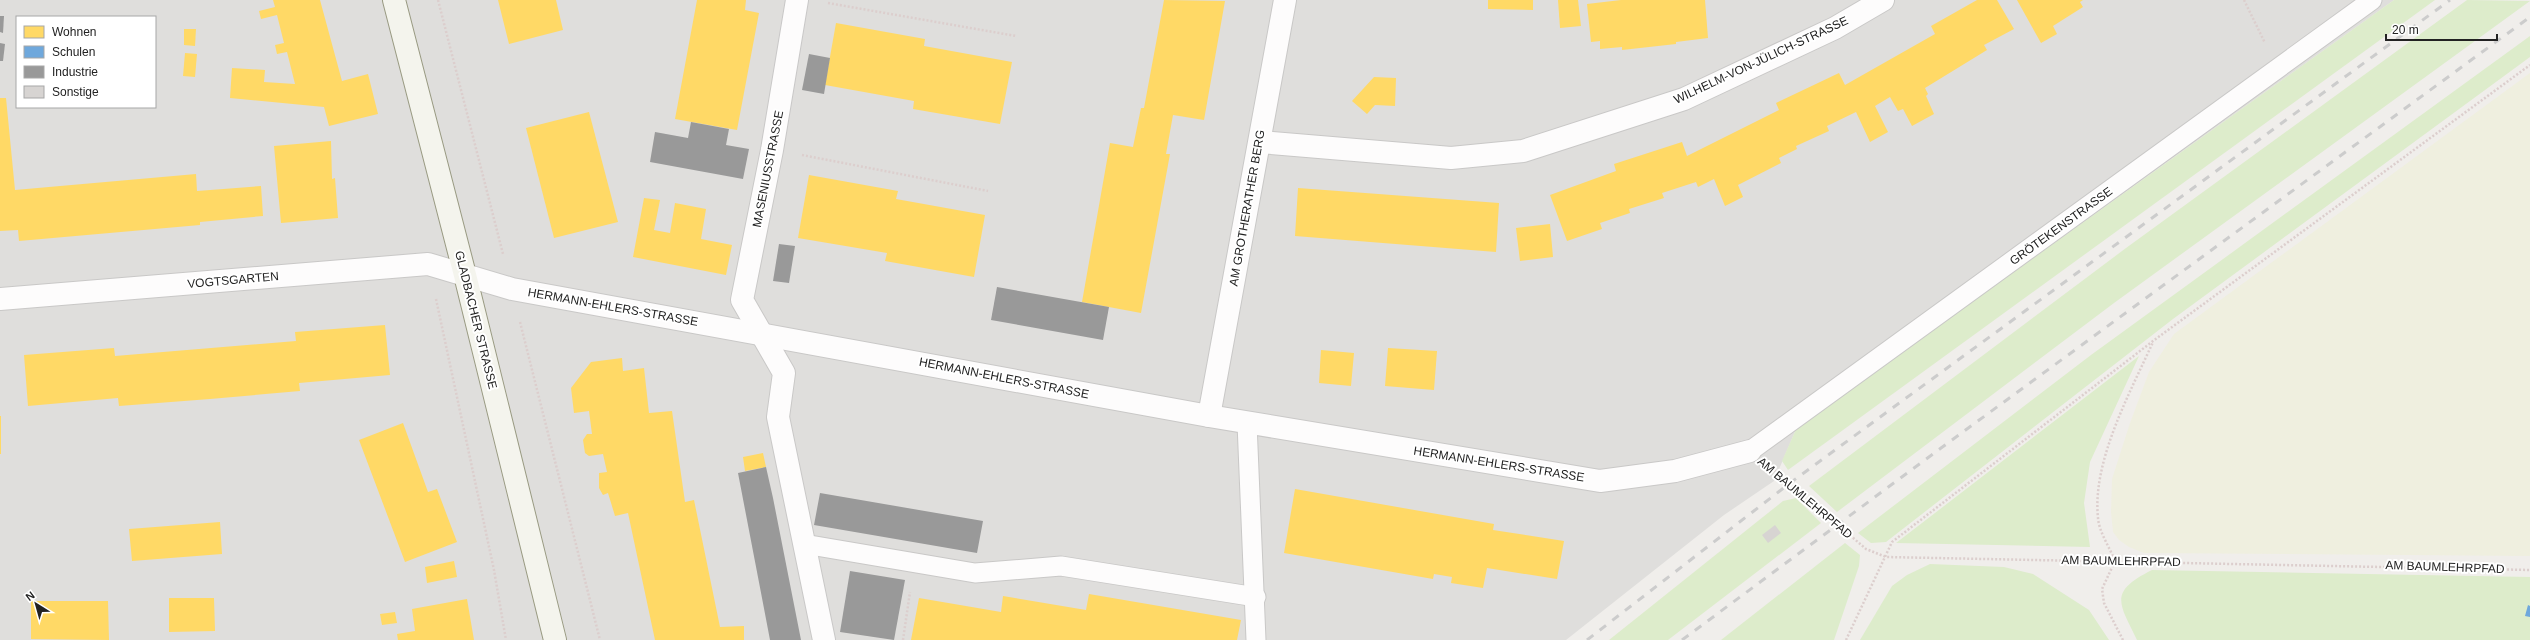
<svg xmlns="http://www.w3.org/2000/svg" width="2530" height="640" font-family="Arial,sans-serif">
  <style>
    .residential { fill: #dfdedc; fill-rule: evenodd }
    .farmland { fill: #efefdf }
    .grass { fill: #ddeccb }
    .homes { fill: #ffd966 }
    .schools { fill: #6fa8dc }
    .industry { fill: #999 }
    .building { fill: #d7d4d2 }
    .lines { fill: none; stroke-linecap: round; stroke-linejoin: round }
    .lane-casing { stroke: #c9c8c7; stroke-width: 21 }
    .street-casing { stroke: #c9c8c7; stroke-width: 24 }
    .secondary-casing { stroke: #999a82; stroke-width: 24 }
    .path { stroke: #dccecd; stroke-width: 2.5; stroke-dasharray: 2 2; stroke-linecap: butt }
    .lane { stroke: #fdfcfc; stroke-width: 19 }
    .street { stroke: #fdfcfc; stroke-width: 22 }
    .secondary { stroke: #f4f4ed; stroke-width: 22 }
    .rail { stroke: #ccc; stroke-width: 3; stroke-dasharray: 8 8; stroke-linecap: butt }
    .labels { text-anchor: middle; stroke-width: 4; stroke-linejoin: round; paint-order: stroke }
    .street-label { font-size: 12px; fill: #222; stroke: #fff }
  </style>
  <rect width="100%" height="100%" fill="#f0eeeb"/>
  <path class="residential" d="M0,0H2394L1797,427L1774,481L1724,515L1566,640H0ZM17,17H155V107H17Z"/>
  <polygon class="farmland" points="2530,73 2530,556 2144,553 2129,547 2119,540 2113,532 2111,512 2112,479 2130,423 2149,372 2174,334"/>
  <g class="grass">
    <polygon points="2394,0 2435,0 1788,470 1782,461 1797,427"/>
    <polygon points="2467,0 2530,1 2114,303 1837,512 1809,486 2126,248"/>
    <polygon points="2530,36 2530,57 2173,319 1886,542 1871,543 1858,533 2091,355"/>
    <polygon points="2139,356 2090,462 2084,503 2090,547 1896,543"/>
    <polygon points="1796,498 1821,523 1668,640 1609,640 1783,501"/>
    <polygon points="1845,543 1860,555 1859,566 1834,640 1721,640"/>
    <polygon points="1930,564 2004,567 2033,574 2089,610 2109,640 1860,640 1892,586 1907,575"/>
    <path d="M2152,570L2530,577V640H2137C2119,603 2108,592 2152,570Z"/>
  </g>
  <g class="homes">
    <polygon points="273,0 320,0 342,81 368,74 378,114 329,126 324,107 230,98 232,68 265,70 264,82 295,84 287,52 277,54 275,45 284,43 277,15 261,19 259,11 275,7"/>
    <polygon points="498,0 556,0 563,30 509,44"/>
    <polygon points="697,0 746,0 745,10 759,13 737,130 675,119"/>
    <polygon points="1164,0 1225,1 1204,120 1173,115 1166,154 1170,154 1141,313 1082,302 1110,143 1133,147 1141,108 1144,108"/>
    <polygon points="1488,0 1533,0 1533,10 1488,9"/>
    <polygon points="1558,0 1578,0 1581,26 1560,28"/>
    <polygon points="1621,0 1705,0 1708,38 1676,42 1676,44 1622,50 1622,47 1600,49 1600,41 1591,42 1587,4"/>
    <polygon points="1977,0 1997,0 2014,29 1984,45 1987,50 1925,88 1928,94 1926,96 1934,114 1912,126 1903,109 1898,111 1890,97 1875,106 1888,132 1870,142 1856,112 1827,126 1829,131 1796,146 1797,149 1779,158 1781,163 1738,185 1743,197 1725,206 1714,179 1698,187 1696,182 1662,193 1664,198 1629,209 1630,213 1600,223 1602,229 1567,241 1550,195 1616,171 1614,164 1682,142 1687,156 1779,110 1776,103 1839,73 1845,85 1935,34 1931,26"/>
    <polygon points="2017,0 2083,0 2080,2 2083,7 2053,26 2057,34 2041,43"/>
    <polygon points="836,23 925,39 924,46 1012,62 1000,124 913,109 914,101 825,85"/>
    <polygon points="184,29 196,29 195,46 184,45"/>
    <polygon points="185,53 197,54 195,77 183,76"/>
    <polygon points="1374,77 1396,78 1395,106 1375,105 1367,114 1352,101"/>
    <polygon points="0,98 6,98 15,190 196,174 197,191 261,186 263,216 200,222 200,225 19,241 18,230 0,231"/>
    <polygon points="589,112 618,222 554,238 526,128"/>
    <polygon points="331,141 332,179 335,178 338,218 281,223 274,146"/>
    <polygon points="809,175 898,191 896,199 985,215 974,277 885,261 887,253 798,238"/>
    <polygon points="1298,188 1499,203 1496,252 1295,236"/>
    <polygon points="644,198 660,200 654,230 670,233 675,203 706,209 701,239 732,245 726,275 633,257"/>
    <polygon points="1550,224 1553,257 1520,261 1516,228"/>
    <polygon points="385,325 390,375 299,383 300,391 210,399 119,406 118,398 28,406 24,355 114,348 115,356 296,341 295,332"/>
    <polygon points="1388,348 1437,351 1434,390 1385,386"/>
    <polygon points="1321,350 1354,353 1351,386 1319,383"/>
    <polygon points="622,358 623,371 644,368 649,413 672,411 685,502 694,500 720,627 744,626 744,640 655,640 628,513 615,516 608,493 603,495 599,488 599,473 607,472 603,454 589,456 585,453 583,440 587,434 592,434 589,411 574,413 571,388 591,362"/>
    <rect x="0" y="416" width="1" height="38"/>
    <polygon points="403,423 428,492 437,489 457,542 405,562 359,440"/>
    <polygon points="763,453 766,467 745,471 743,457"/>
    <polygon points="1295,489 1494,524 1493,530 1564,541 1557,579 1487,568 1483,588 1451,583 1452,577 1434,574 1433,579 1284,553"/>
    <polygon points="220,522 222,554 132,561 129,529"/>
    <polygon points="454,561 457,577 427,583 425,567"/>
    <polygon points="1089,594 1241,620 1237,640 911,640 919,598 1001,612 1003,596 1086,610"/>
    <polygon points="169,598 214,598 215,631 169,632"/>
    <polygon points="467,599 474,640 398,640 397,634 415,631 412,609"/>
    <polygon points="31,601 108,601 109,640 31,639"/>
    <polygon points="395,612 397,623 382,625 380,614"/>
  </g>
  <polygon class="schools" points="2528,605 2530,606 2530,617 2525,616"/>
  <g class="industry">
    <polygon points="0,16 4,16 3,33 0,32"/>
    <polygon points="0,43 5,44 3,61 0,61"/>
    <polygon points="809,54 830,58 824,94 802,90"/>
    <polygon points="691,122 729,129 726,145 749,149 743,179 650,162 655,132 688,138"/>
    <polygon points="779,244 795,246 789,283 773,281"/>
    <polygon points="997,287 1109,307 1103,340 991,320"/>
    <polygon points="766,467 773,498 801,640 770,640 762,598 738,473"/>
    <polygon points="820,493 983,521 977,553 814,525"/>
    <polygon points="850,571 905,580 894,640 840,632"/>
  </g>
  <polygon class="building" points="1775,525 1781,533 1768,543 1762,535"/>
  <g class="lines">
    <defs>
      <g id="lane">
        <polyline points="1247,423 1256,640"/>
        <polyline points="1750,451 2372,0"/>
        <polyline points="804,544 975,573 1061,566 1256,597"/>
      </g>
      <g id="street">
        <polyline points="797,0 772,150 742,300 784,373 778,417 824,640"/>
        <polyline points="1260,142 1451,158 1523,151 1684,99 1835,28 1883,0"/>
        <polyline points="0,299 428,264 512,289 1209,416 1600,481 1675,471 1750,451"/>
        <polyline points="1209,416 1285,0"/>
      </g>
      <polyline id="secondary" points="394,0 465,275 555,640"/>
    </defs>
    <use href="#lane" class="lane-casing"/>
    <use href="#street" class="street-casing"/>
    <use href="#secondary" class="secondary-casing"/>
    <g class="path">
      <polyline points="438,0 503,254"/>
      <polyline points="2244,0 2265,43"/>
      <polyline points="828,3 1016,36"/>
      <polyline points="802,155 988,191"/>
      <polyline points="436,299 494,570 506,640"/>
      <polyline points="520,322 600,640"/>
      <polyline points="1774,470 1866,549 1886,557 2530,570"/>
      <polyline points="903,640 910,592"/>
      <polyline points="1846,640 1892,542 2153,341 2530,65"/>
      <path d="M2123,640L2104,603L2102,589L2115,561C2110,548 2099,532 2098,518C2092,461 2130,393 2153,342"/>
    </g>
    <use href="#lane" class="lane"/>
    <use href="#street" class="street"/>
    <use href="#secondary" class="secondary"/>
    <g class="rail">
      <polyline points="1587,640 1790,483 2450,0"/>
      <polyline points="1682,640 1941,448 2530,17"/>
    </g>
  </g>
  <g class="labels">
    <g class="street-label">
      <text transform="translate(1761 60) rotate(-25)" y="4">WILHELM-VON-JÜLICH-STRASSE</text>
      <text transform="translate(768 169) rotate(-79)" y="4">MASENIUSSTRASSE</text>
      <text transform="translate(1247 208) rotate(-80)" y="4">AM GROTHERATHER BERG</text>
      <text transform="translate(2061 226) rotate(-36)" y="4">GRÖTEKENSTRASSE</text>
      <text transform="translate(233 280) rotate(-5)" y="4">VOGTSGARTEN</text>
      <text transform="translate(613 307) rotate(10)" y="4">HERMANN-EHLERS-STRASSE</text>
      <text transform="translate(476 320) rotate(76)" y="4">GLADBACHER STRASSE</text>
      <text transform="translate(1004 378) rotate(11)" y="4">HERMANN-EHLERS-STRASSE</text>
      <text transform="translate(1499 464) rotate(9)" y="4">HERMANN-EHLERS-STRASSE</text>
      <text transform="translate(1805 498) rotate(40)" y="4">AM BAUMLEHRPFAD</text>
      <text transform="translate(2121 561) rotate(1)" y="4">AM BAUMLEHRPFAD</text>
      <text transform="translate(2445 567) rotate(2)" y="4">AM BAUMLEHRPFAD</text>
    </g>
  </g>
  <rect x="16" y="16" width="140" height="92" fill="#ffffff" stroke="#a7a7a7"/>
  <rect x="24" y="26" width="20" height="12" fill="#ffd966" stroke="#a7a7a7"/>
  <text x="52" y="36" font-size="12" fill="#222222">Wohnen</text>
  <rect x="24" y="46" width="20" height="12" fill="#6fa8dc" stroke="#a7a7a7"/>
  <text x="52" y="56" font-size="12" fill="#222222">Schulen</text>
  <rect x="24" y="66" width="20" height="12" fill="#999999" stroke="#a7a7a7"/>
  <text x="52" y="76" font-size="12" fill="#222222">Industrie</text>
  <rect x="24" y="86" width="20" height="12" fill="#d7d4d2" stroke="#a7a7a7"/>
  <text x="52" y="96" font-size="12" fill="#222222">Sonstige</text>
  <g transform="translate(36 604) rotate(323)" stroke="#ffffff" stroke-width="3" paint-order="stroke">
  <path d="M0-3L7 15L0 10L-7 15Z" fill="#222222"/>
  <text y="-6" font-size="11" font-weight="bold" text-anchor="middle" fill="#222222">N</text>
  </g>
  <path d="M2386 34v6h111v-6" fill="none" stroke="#222222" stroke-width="2"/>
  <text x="2392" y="34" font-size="12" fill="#222222" stroke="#ffffff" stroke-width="3" paint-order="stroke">20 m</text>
</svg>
